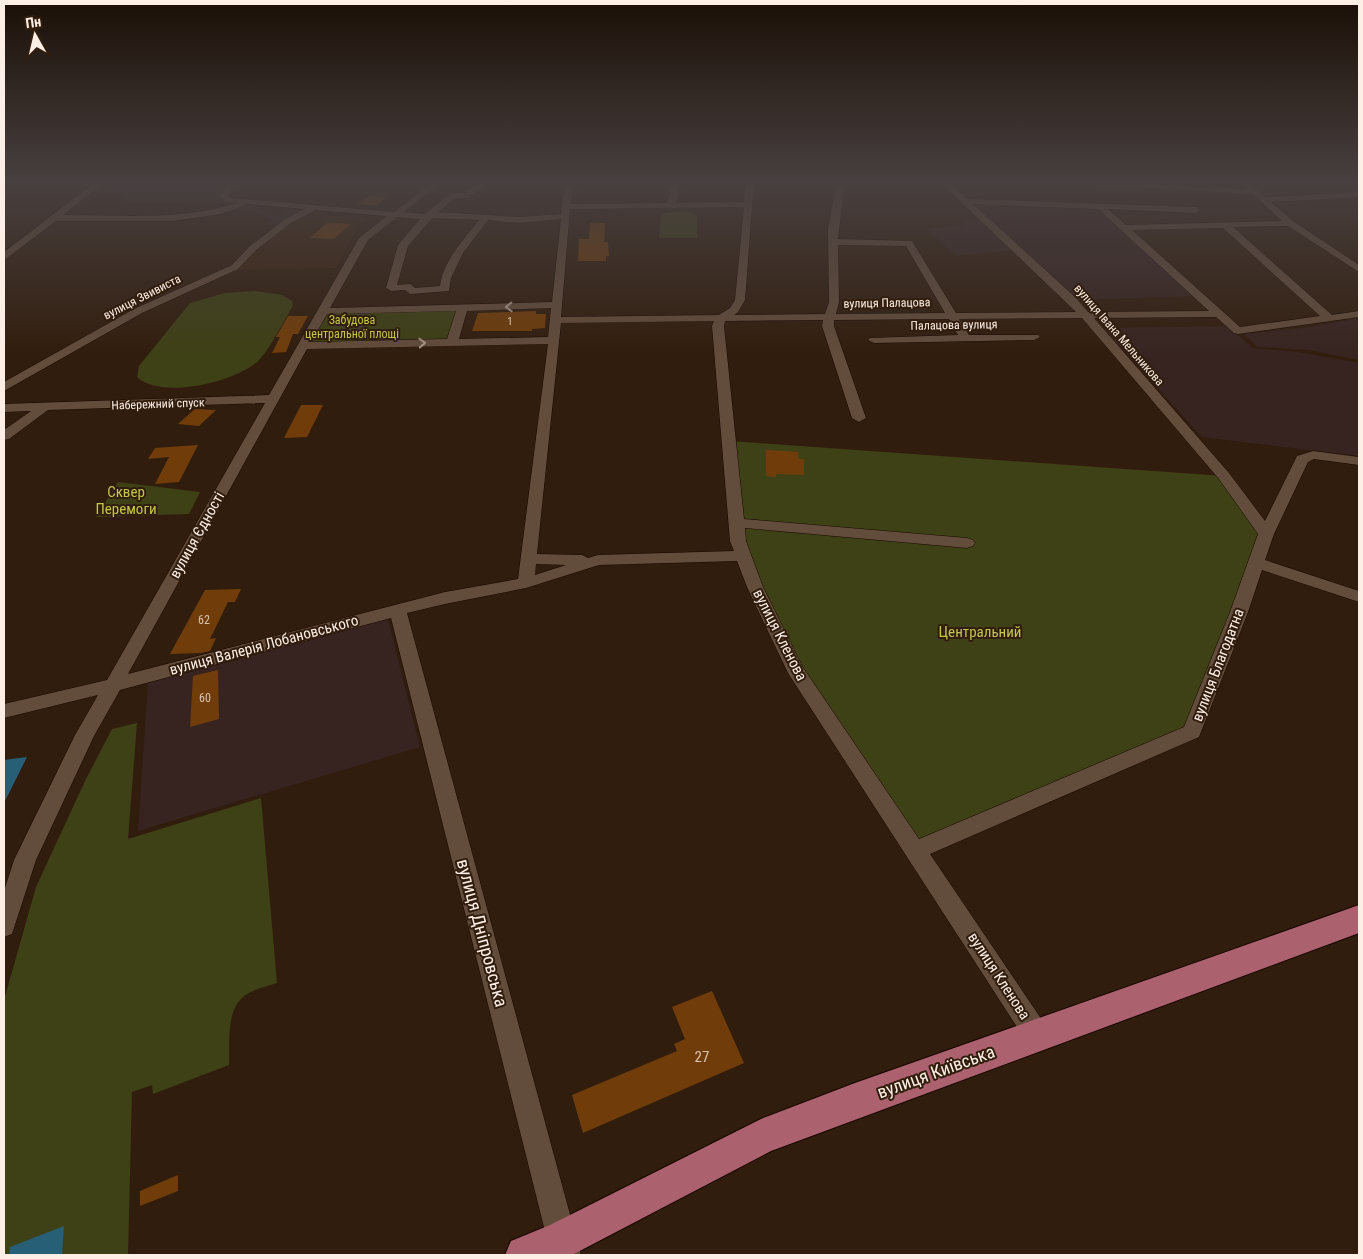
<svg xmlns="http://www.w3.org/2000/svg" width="1363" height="1259" font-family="'Roboto Condensed',sans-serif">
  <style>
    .industrial { fill: #372420 }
    .built { fill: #3a210b }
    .green { fill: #3e4015 }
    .water { fill: #265f76 }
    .building { fill: #703d0a }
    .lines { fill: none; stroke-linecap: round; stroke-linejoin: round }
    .minor-casing { stroke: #180700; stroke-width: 1 }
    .major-casing { stroke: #180700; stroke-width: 2 }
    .minor { fill: #624c3b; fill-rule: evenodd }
    .major { fill: #ac616f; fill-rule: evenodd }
    .oneway { stroke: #a89588 }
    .labels { text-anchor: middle; stroke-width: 4; stroke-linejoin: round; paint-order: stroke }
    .far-number-label { font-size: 11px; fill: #dac2ae }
    .far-street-label { font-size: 12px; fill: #fdefe5; stroke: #311d0d }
    .far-park-label { font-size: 12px; fill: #c4c84a; stroke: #311d0d }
    .number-label { font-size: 12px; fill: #dac2ae }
    .park-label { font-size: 15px; fill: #c4c84a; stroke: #311d0d }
    .street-label { font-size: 15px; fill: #fdefe5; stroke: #311d0d }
    .near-number-label { font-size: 15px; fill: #dac2ae }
    .near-street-label { font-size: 18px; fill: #fdefe5; stroke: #311d0d }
  </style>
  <rect width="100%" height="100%" fill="#311d0d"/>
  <g class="industrial">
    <polygon points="119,180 242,180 237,189 217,204 127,202 121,192 105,191"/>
    <polygon points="970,202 1099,207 1195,296 1075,300"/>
    <polygon points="240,204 248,205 280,214 288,209 300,210 281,224 267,225 271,220 249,210 233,211"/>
    <polygon points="982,220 1015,250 956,256 927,229 964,225 962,221"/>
    <polygon points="1359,318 1359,360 1308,350 1257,347 1244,334 1310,327"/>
    <polygon points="1227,326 1253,348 1298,352 1359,363 1359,456 1202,437 1103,328"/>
    <polygon points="388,619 420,747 138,831 148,683"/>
  </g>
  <polygon class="built" points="307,213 370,218 356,230 336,268 239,270 242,260 287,223"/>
  <g class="green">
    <polygon points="682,211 693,213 697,216 697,238 659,238 661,216 665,213"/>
    <path d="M256,291L282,295L292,301L293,306C284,320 269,351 258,361C235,382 162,400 137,377L139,366L190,303L225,293Z"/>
    <polygon points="459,309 449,340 308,344 326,312"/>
    <polygon points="730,441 1224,476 1266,534 1192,732 916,850 794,668 738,541"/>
    <polygon points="118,482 200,492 189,514 96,517"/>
    <path d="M137,723L128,839L261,798L277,983C267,986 255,989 247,994C225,1008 230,1042 229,1065L153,1094L152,1085L132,1092L128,1255H4V1000L36,887L85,781L112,729Z"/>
  </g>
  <g class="water">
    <polygon points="27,757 4,803 4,760"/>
    <polygon points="64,1226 62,1255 9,1255 10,1247"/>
  </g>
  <g class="building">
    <polygon points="369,196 387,197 376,206 357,204"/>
    <polygon points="327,223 351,224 334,239 310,238"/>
    <polygon points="590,223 605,223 604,242 608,242 609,256 606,256 606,261 578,261 579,239 589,239"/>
    <polygon points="536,311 536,314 546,314 545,328 532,329 532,331 472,331 478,313"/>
    <polygon points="288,316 308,316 298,334 293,334 286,352 272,353 280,337 276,337"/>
    <polygon points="301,405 323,405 307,437 284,438"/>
    <polygon points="195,409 216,410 199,426 178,424"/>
    <polygon points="198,445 179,482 155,484 169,457 148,459 155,448"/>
    <polygon points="766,450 798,452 798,459 804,459 804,475 776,474 776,477 766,476"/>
    <polygon points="241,589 235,602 228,602 210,639 216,638 210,651 201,653 170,654 205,590"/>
    <polygon points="218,670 219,719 190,727 193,676"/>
    <polygon points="712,991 744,1063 583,1133 572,1095 677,1051 674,1044 685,1039 672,1007"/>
    <polygon points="178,1175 178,1191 140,1206 140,1191"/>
  </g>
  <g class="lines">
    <defs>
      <path id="minor" d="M98,180H107L63,215C122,215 180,221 237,203L225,202L220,196L229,180H237L228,196L230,198L394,212L436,180H445L403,212L425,214L451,193H465L481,180H490L470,198H456L438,212L519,217L561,214L564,190L572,180H580L572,190L571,204L667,203L673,180H681L676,203L744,202L746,180H754L745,300L738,312L734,315L825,314L829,302L828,229L837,180H845L838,239L912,241L956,313L1076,312L938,180H947L967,199L1196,207L1200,210L1196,213L1108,209L1126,225L1282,221L1253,194L1050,182L1046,180H1092L1247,189L1242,184L1246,182L1266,197L1359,193V197L1271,202L1293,221L1359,265V272L1288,226L1233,227L1332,315L1359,311V317L1238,334L1234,333L1216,317L1094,318L1229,473L1265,521L1297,456L1313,451L1359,457V465L1314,459L1308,462L1274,534L1265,560L1359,591V602L1262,570L1248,612L1199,737L930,854L1046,1026L1050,1035L1046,1044L1037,1048L1028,1044L788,673L747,587L737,561L599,565L526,588L445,604L407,613L581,1255H551L391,618L120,690L94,736L36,860L12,934L4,937V891L14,860L75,735L98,695L4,718V704L107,680L265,403L48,410L9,439L4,440V430L31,411L4,412V404L269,395L359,238L387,216L316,210L291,223L256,250L238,269L142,313L4,391V382L134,309L232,265L250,246L285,219L304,209L248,204L221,214L173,221H56L7,258L4,259V252ZM973,204L1098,209L1209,311L1088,312L1075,297ZM744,207L735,300L730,308L719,315L561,317L570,209ZM397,217L420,219L398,245L386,288L391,291L405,290L410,294L449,291L451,278L463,253L488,220L519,223L561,219L552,302L330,308L368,240ZM432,218L479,220C464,239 443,261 440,286L415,288L410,284L397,285L408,246ZM1223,228L1320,316L1240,327L1132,230ZM838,245L906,246L945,313L836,314L839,302ZM551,308L548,337L459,339L467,311ZM456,311L447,339L311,342L327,314ZM1082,318L1219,479L1258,534L1230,612L1184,727L919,839L802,666L763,587L746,541L745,528L967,548L973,546L975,543L973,540L967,538L744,519L724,326L725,321L823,320L822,326L852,418L859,422L866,418L834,326V320L949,319L958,335L870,338L868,340L874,343L1034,340L1040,337L1038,335H969L959,319ZM714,321L712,326L730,541L734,551L598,555L588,558L582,555L537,554L561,323ZM548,344L518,579L445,592L128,674L307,349ZM536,564L566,565L535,575Z"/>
      <polygon id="major" points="1359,905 1359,933 771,1151 572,1255 505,1255 511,1241 550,1225 761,1119 855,1083"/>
    </defs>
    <use href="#minor" class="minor-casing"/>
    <use href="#major" class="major-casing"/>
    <use href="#minor" class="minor"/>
    <use href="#major" class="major"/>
  </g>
  <defs><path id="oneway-chevron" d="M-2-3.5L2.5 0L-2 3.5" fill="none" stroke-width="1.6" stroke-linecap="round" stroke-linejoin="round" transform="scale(1.25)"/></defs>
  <g class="oneway">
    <use href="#oneway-chevron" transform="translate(509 307) rotate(178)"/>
    <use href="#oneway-chevron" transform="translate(422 343) rotate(-2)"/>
  </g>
  <linearGradient id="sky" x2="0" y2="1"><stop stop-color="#1b1007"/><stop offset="0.51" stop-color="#484040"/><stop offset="1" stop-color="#484040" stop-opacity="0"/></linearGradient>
  <rect width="1363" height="356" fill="url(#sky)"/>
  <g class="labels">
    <g class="far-number-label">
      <text x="510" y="325">1</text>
    </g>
    <g class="far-street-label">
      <text transform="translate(142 297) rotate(-27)" y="4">вулиця Звивиста</text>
      <text transform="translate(887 303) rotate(-1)" y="4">вулиця Палацова</text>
      <text transform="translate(954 325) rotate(-1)" y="4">Палацова вулиця</text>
      <text transform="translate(1119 335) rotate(49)" y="4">вулиця Івана Мельникова</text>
      <text transform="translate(158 404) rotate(-2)" y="4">Набережний спуск</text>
    </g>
    <g class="far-park-label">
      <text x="352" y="324">Забудова<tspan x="352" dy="14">центральної площі</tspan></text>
    </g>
    <g class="number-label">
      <text x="204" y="624">62</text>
      <text x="205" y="702">60</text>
    </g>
    <g class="park-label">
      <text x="126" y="497">Сквер<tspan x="126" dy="17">Перемоги</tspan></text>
      <text x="980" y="637">Центральний</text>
    </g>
    <g class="street-label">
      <text transform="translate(197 535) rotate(-61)" y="5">вулиця Єдності</text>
      <text transform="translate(780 635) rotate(63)" y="5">вулиця Кленова</text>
      <text transform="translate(264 645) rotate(-15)" y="5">вулиця Валерія Лобановського</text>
      <text transform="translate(1218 665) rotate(-69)" y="5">вулиця Благодатна</text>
      <text transform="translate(999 976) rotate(57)" y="5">вулиця Кленова</text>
    </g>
    <g class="near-number-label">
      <text x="702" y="1062">27</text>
    </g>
    <g class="near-street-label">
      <text transform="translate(482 933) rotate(75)" y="6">вулиця Дніпровська</text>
      <text transform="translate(936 1072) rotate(-20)" y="6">вулиця Київська</text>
    </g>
  </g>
  <rect width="1363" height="1259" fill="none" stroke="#fdefe5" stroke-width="10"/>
  <g transform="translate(35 35) rotate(352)" stroke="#311d0d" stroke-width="4" paint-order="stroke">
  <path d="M0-4L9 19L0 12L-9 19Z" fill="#fdefe5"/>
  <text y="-8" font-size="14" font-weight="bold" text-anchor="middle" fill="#fdefe5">Пн</text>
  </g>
</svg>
